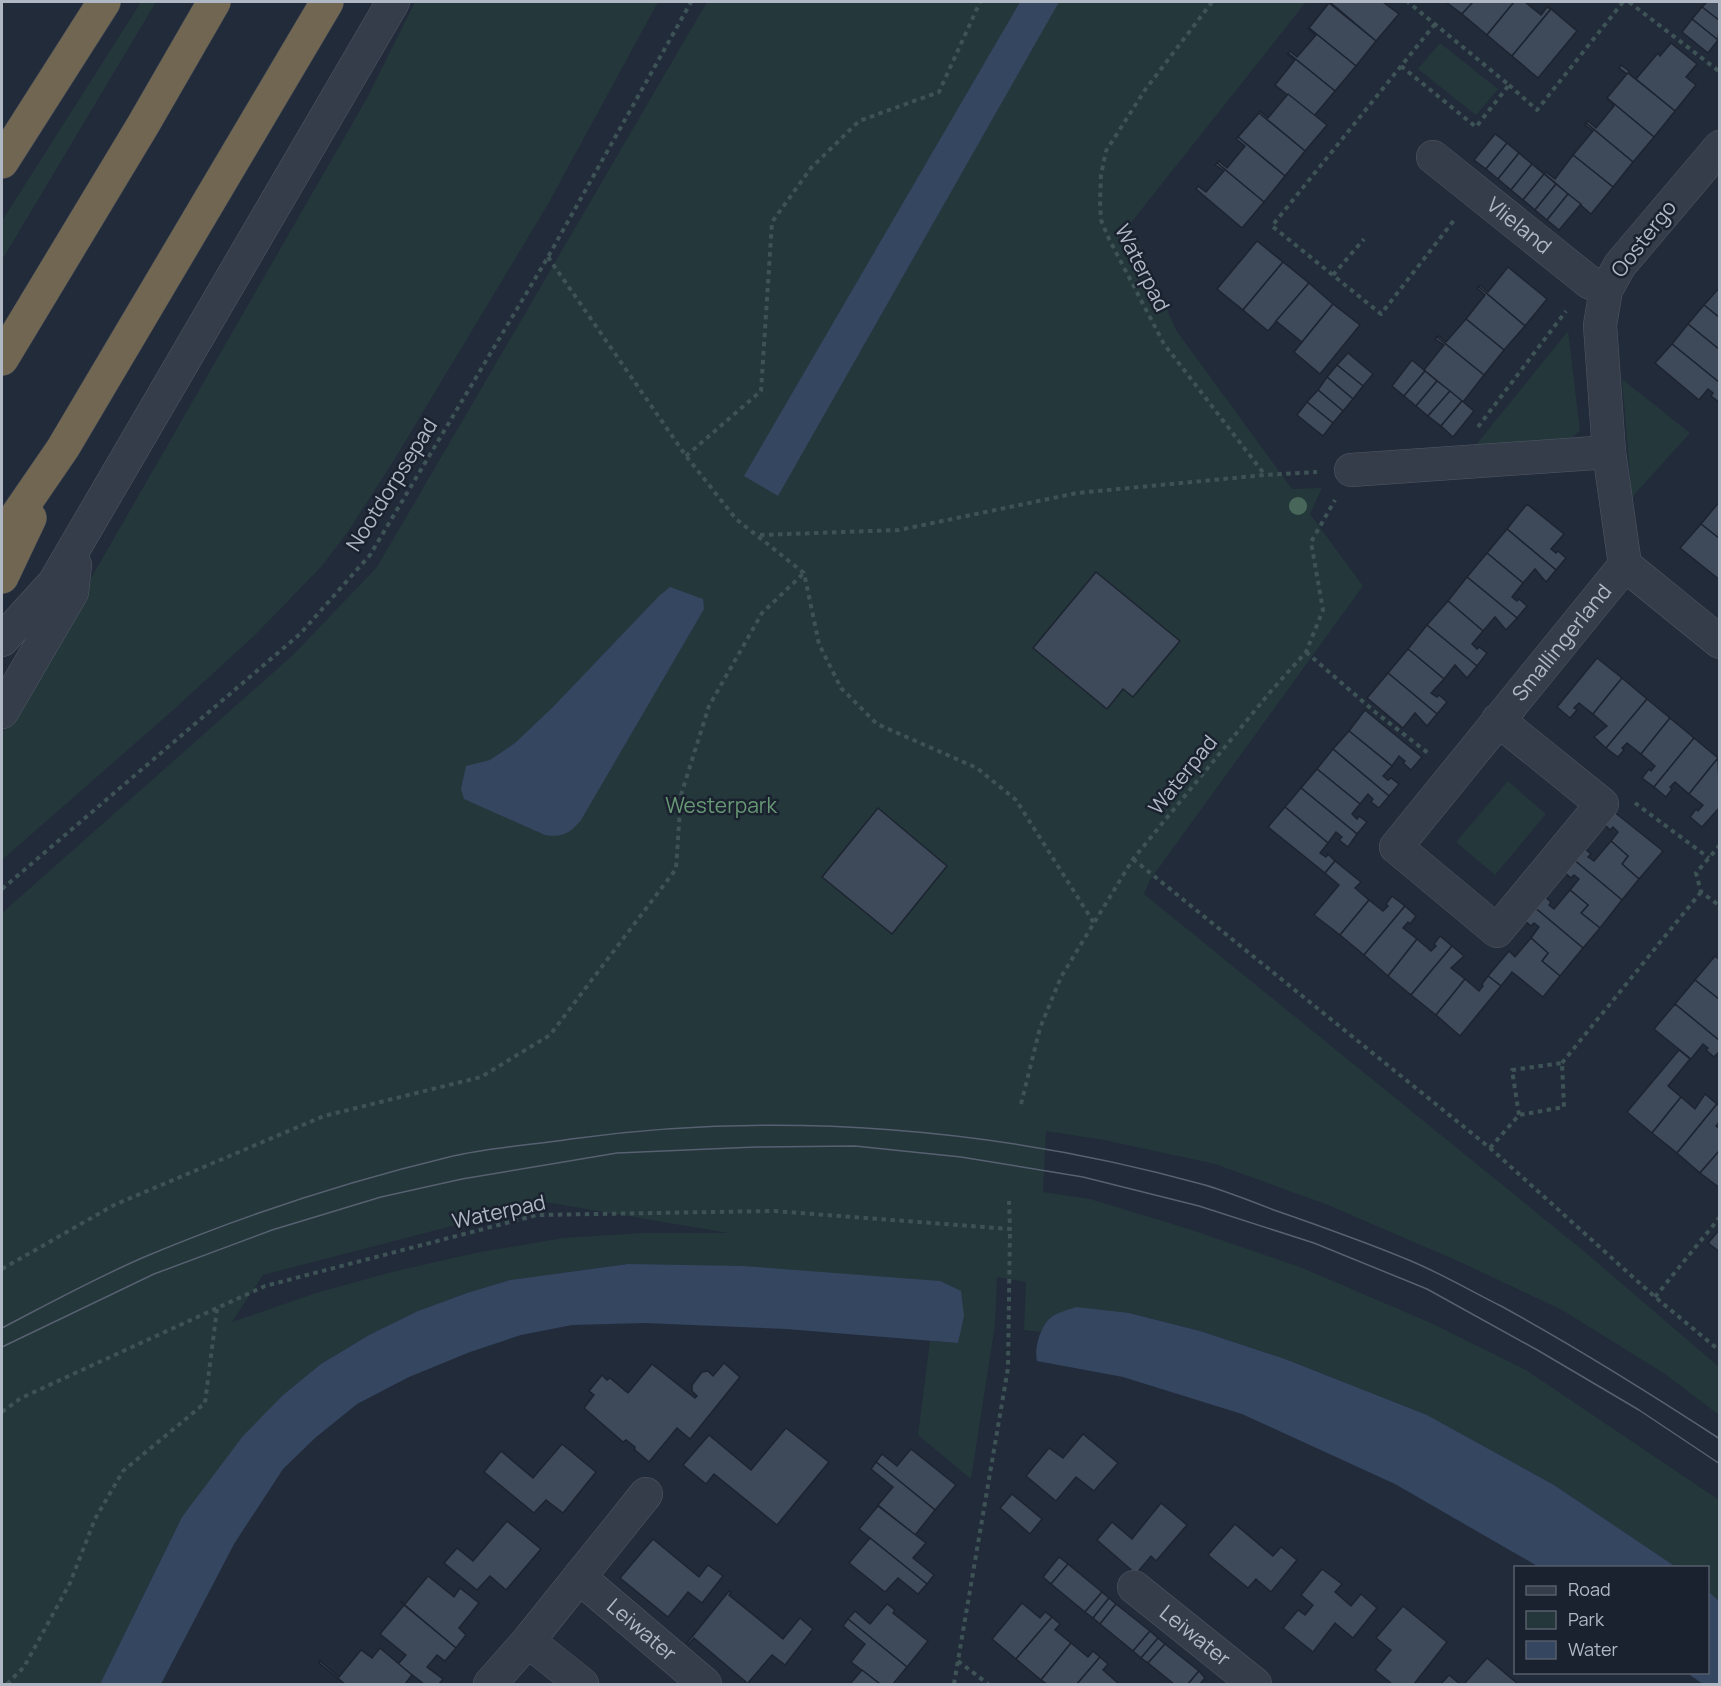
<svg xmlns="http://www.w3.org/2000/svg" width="1721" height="1686" font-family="Manrope,sans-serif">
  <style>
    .green { fill: #24373b; fill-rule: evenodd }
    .water { fill: #354661 }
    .building { fill: #3e4959; stroke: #1d2431; stroke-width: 1.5 }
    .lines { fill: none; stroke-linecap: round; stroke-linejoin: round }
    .minor-casing { stroke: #505865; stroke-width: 34 }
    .highway-casing { stroke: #404855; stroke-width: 34 }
    .path { stroke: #3e5355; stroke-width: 4; stroke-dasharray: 4.5 4.5; stroke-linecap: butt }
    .minor { stroke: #353d4a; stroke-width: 33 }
    .highway { stroke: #706652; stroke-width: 33 }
    .tram { stroke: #576171; stroke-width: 1.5 }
    .tree { fill: #48665a }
    .labels { text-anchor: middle; stroke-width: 5; stroke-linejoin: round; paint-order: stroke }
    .street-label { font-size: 21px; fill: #b0b8c6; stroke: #1b222f }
    .park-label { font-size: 21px; fill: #679774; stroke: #1b222f }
  </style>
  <rect width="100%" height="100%" fill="#222b3a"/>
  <g class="green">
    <polygon points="141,2 156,2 2,260 2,221"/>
    <polygon points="415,2 658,2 548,204 391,465 349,530 322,566 254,636 171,712 2,860 2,733 367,98"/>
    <path d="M707,2H1306L1130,224L1176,330L1292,489L1322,488L1310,514L1363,586L1150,880L1144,894L1585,1252L1719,1367V1415L1665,1374L1562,1310L1460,1262L1328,1205L1215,1164L1104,1140L1046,1131L1043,1192L1090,1199L1189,1229L1300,1267L1431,1323L1526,1370L1719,1500V1601L1708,1591V1568L1676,1567L1554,1485L1427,1415L1285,1359L1200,1331L1129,1313L1050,1318L1041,1332L1024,1330L1026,1282L997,1277L995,1325L971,1479L918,1435L930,1341L958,1343L628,1264L510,1280L467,1293L418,1311L369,1335L321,1364L283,1395L182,1517L100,1684H2V913L293,655L377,567ZM545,1202L728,1233H641L563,1238L475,1253L392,1272L316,1293L232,1322L263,1275Z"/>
    <polygon points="1440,43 1498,89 1476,115 1418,69"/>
    <polygon points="1568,331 1580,431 1567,441 1471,451"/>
    <polygon points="1622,379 1690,433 1632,497"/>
    <polygon points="1508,781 1546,814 1495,875 1456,842"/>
  </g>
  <g class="water">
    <polygon points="1020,2 1059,2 778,496 744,476"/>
    <path d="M670,587L703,599L704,609L581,820C570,833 563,838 545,835L464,799L461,789L466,766L490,760L515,743L553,707L659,596Z"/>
    <polygon points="628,1264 743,1266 940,1281 961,1291 964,1316 958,1343 786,1329 645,1323 572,1325 521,1335 470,1352 409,1377 357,1404 315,1438 283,1469 234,1544 161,1684 100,1684 182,1517 243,1436 283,1395 321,1364 369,1335 418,1311 467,1293 510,1280"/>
    <path d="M1076,1307L1129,1313L1200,1331L1285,1359L1427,1415L1554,1485L1676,1567H1539L1395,1484L1242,1414L1123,1377L1037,1361C1034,1348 1040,1329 1049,1319C1055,1313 1068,1310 1076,1307Z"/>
    <polygon points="1708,1591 1719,1601 1719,1684 1703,1684 1687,1673 1708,1672"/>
  </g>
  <g class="building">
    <polygon points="1330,2 1383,2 1399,14 1376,41"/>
    <polygon points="1446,2 1473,2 1462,14"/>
    <polygon points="1473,2 1514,2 1487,35 1462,14"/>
    <polygon points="1514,2 1525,2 1541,15 1547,7 1551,9 1512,56 1487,35"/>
    <polygon points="1707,2 1720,2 1720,21 1702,7"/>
    <polygon points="1329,3 1376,41 1356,66 1309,28"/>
    <polygon points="1702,7 1720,21 1718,40 1692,19"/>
    <polygon points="1551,9 1577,31 1538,78 1512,56"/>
    <polygon points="1692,19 1718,40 1708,53 1682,32"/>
    <polygon points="1309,28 1356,66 1335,91 1288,53 1290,51 1297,57 1316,35 1308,29"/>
    <polygon points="1671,43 1697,64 1686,77 1696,85 1675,111 1636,79 1658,53 1660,56"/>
    <polygon points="1288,53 1335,91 1314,116 1275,85 1295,60 1287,54"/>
    <polygon points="1621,65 1629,71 1628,73 1675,111 1654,137 1607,98 1627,74 1619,68"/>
    <polygon points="1288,94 1327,125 1305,151 1259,113 1260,111 1268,118"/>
    <polygon points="1607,98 1654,137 1633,162 1586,123 1588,121 1596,128 1614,106"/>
    <polygon points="1259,113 1305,151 1285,176 1238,137"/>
    <polygon points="1586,123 1633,162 1613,187 1573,155 1593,131 1585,125"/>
    <polygon points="1495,134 1507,143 1486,169 1474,160"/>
    <polygon points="1238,137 1285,176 1264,202 1217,163 1219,161 1227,168 1245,146 1236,139"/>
    <polygon points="1507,143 1519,153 1498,179 1486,169"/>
    <polygon points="1519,153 1532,164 1511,190 1498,179"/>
    <polygon points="1573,155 1613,187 1591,214 1545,174 1546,172 1555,179"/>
    <polygon points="1217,163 1264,202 1242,228 1196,189 1198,186 1206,192 1224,171 1215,165"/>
    <polygon points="1532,164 1544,174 1523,200 1511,190"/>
    <polygon points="1544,174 1556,184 1535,210 1523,200"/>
    <polygon points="1556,184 1568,194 1547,220 1535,210"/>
    <polygon points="1568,194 1581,204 1559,230 1547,220"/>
    <polygon points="1257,241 1283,262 1243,310 1217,289"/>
    <polygon points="1283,262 1309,283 1268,331 1243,310"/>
    <polygon points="1508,267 1547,299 1525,326 1479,287 1480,285 1488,292"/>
    <polygon points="1309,283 1333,304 1302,342 1276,321"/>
    <polygon points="1479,287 1525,326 1504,350 1466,319 1485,295 1477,288"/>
    <polygon points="1720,287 1720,318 1704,305"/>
    <polygon points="1333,304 1360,325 1320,374 1294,352"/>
    <polygon points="1704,305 1720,318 1720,350 1688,324"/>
    <polygon points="1466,319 1504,350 1484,375 1437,337 1439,336 1446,342"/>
    <polygon points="1688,324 1720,350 1720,383 1672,344"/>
    <polygon points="1437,337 1484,375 1463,402 1424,370 1444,345 1435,339"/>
    <polygon points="1672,344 1720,383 1719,402 1711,396 1713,393 1708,389 1699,400 1655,363"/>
    <polygon points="1348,353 1373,374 1363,386 1337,365"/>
    <polygon points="1412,360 1425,371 1404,396 1392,386"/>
    <polygon points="1337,365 1363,386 1353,399 1327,377"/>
    <polygon points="1425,371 1437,381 1416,406 1404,396"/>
    <polygon points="1327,377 1353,399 1343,411 1318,390"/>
    <polygon points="1437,381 1450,391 1428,416 1416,406"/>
    <polygon points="1318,390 1343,411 1333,423 1307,402"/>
    <polygon points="1450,391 1462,401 1441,426 1428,416"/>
    <polygon points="1462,401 1474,411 1453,437 1441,426"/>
    <polygon points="1307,402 1333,423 1323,436 1297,415"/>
    <polygon points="1720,501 1720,539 1701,524"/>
    <polygon points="1527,504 1564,534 1551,549 1556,553 1558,551 1566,558 1556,570 1507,529"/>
    <polygon points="1701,524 1720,539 1720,580 1680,548"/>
    <polygon points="1507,529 1556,570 1546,582 1535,569 1523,583 1487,553"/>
    <polygon points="1487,553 1523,583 1512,597 1517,601 1519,599 1527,606 1517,618 1467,577"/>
    <polygon points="1096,572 1180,641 1133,697 1123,689 1107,709 1033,648"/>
    <polygon points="1467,577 1517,618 1506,630 1495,617 1483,631 1448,601"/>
    <polygon points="1448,601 1483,631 1472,644 1477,649 1479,647 1487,653 1477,666 1427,625"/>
    <polygon points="1427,625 1477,666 1467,678 1455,665 1444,679 1408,649"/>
    <polygon points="1408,649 1444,679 1431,693 1437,697 1439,695 1447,702 1437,714 1388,673"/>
    <polygon points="1597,658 1622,678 1593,714 1579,703 1574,708 1577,710 1570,718 1557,707"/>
    <polygon points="1388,673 1437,714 1427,726 1415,713 1403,728 1367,698"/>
    <polygon points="1622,678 1647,699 1606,748 1594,737 1607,726 1593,714"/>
    <polygon points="1647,699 1670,718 1641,754 1627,743 1622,748 1624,750 1618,757 1606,748"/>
    <polygon points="1365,710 1422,757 1411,770 1403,763 1405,761 1399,756 1392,766 1349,731"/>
    <polygon points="1670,718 1694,738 1654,787 1642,778 1649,769 1651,771 1655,766 1641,754"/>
    <polygon points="1349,731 1392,766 1383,776 1388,780 1391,778 1399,784 1389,796 1333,749"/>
    <polygon points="1694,738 1718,758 1689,794 1675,782 1670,787 1672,789 1666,797 1654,787"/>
    <polygon points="1333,749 1389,796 1379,808 1371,802 1373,799 1368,794 1360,804 1317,769"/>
    <polygon points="1718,758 1720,807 1702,827 1690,817 1696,809 1698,811 1703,805 1689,794"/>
    <polygon points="1317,769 1360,804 1352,814 1357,819 1359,816 1367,822 1357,834 1301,788"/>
    <polygon points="1301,788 1357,834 1348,847 1339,840 1342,837 1336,832 1328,843 1285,807"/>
    <polygon points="1285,807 1328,843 1320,853 1326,857 1328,854 1335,861 1325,873 1268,827"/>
    <polygon points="878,808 947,866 892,934 822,877"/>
    <polygon points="1613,811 1663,851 1639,879 1622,864 1628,856 1611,841 1618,832 1613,827 1610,830 1603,823"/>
    <polygon points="1611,841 1628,856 1622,864 1639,879 1622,900 1573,859 1583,847 1591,854 1588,857 1594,861"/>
    <polygon points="1573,859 1622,900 1600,928 1581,913 1588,905 1570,890 1579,879 1574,875 1571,878 1563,871"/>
    <polygon points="1335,861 1361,882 1355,888 1369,900 1340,935 1314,915 1339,885 1325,873"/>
    <polygon points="1570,890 1588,905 1581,913 1600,928 1583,948 1534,907 1543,895 1551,902 1549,905 1554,909"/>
    <polygon points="1392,896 1405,906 1364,955 1340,935 1369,900 1383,911 1388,906 1386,904"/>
    <polygon points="1405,906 1416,916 1410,924 1408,922 1403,928 1417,939 1388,976 1364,955"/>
    <polygon points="1534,907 1583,948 1560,976 1542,961 1548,953 1531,938 1539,927 1534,923 1531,926 1523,919"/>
    <polygon points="1440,936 1452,946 1411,995 1388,976 1417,939 1431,951 1436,946 1434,944"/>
    <polygon points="1531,938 1548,953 1542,961 1560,976 1543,997 1512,972 1501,986 1488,976 1509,951 1515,957"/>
    <polygon points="1452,946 1464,956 1451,968 1465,979 1436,1015 1411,995"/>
    <polygon points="1715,956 1720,960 1720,1000 1695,980"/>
    <polygon points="1488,976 1501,986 1460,1036 1436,1015 1465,979 1479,991 1483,986 1482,984"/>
    <polygon points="1695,980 1720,1000 1720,1041 1675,1004"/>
    <polygon points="1675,1004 1720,1041 1720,1051 1714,1057 1706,1050 1708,1048 1703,1044 1691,1059 1654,1029"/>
    <polygon points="1679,1050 1690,1059 1668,1086 1681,1097 1652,1133 1627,1112"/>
    <polygon points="1705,1094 1717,1104 1677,1153 1652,1133 1681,1097 1695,1109"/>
    <polygon points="1717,1104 1720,1106 1720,1121 1716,1126 1720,1129 1720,1150 1700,1173 1677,1153"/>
    <polygon points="1720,1150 1720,1188 1700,1173"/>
    <polygon points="1720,1229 1720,1252 1708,1243"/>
    <polygon points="724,1363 740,1377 690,1439 677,1428 649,1462 635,1450 634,1452 635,1447 626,1440 623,1442 584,1408 594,1395 589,1391 602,1375 607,1380 610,1378 628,1393 652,1364 695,1398 697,1396 692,1391 692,1385 702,1372 708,1371 713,1376"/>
    <polygon points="786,1428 829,1462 777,1525 714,1474 706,1484 683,1465 709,1435 751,1470"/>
    <polygon points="1083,1434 1118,1463 1094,1491 1076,1477 1056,1501 1026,1476 1049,1448 1063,1458"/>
    <polygon points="562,1444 596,1472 563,1513 546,1500 534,1513 484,1472 501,1451 533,1478"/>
    <polygon points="911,1449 956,1485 935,1510 876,1462 882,1454 897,1466"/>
    <polygon points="876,1462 935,1510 915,1535 878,1505 893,1487 871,1469"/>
    <polygon points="1012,1494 1042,1519 1030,1534 1000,1508"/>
    <polygon points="1161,1503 1187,1525 1156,1561 1151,1556 1136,1574 1097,1540 1112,1522 1132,1539"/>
    <polygon points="878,1506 926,1543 913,1558 934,1575 927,1584 859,1529"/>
    <polygon points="507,1521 541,1549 506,1590 490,1576 477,1590 444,1563 457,1548 473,1561"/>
    <polygon points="1235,1524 1273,1556 1281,1547 1297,1560 1271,1592 1256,1579 1248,1588 1208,1555"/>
    <polygon points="870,1538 927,1584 918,1594 898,1578 885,1592 849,1563"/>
    <polygon points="653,1539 699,1577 708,1565 723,1576 702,1603 688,1592 668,1617 620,1578"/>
    <polygon points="1059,1557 1068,1564 1051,1584 1043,1577"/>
    <polygon points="1068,1564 1102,1592 1085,1612 1051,1584"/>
    <polygon points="1322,1569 1342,1584 1335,1592 1351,1606 1361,1594 1377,1608 1353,1638 1335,1623 1313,1652 1283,1628 1298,1610 1305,1615 1313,1605 1301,1595"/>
    <polygon points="428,1576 454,1597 460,1588 479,1603 459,1628 466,1635 456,1648 400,1601 405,1604"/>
    <polygon points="729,1591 731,1592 729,1595 783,1639 800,1618 813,1629 785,1665 772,1655 747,1684 744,1684 746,1682 694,1638 689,1644 687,1643"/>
    <polygon points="1102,1592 1109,1598 1093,1618 1085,1612"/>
    <polygon points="1109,1598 1116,1604 1100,1624 1093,1618"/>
    <polygon points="1022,1603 1040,1618 1045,1612 1052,1617 1016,1659 992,1639"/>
    <polygon points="887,1604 895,1610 893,1613 928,1641 907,1667 848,1619 855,1611 870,1624"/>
    <polygon points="1116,1604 1150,1631 1133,1651 1100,1624"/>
    <polygon points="404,1605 456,1648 445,1661 437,1655 427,1667 443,1679 439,1684 424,1684 398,1664 406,1655 380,1634"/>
    <polygon points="1403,1606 1447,1642 1414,1684 1392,1684 1375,1670 1391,1650 1376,1638"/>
    <polygon points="1052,1617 1060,1624 1055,1630 1071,1643 1041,1680 1016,1659"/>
    <polygon points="848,1619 907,1667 893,1684 880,1684 851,1662 865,1644 843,1626"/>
    <polygon points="1150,1631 1158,1638 1141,1658 1133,1651"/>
    <polygon points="1158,1638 1165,1644 1148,1663 1141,1658"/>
    <polygon points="1071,1643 1088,1657 1093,1651 1100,1657 1077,1684 1047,1684 1041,1680"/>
    <polygon points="1165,1644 1199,1671 1188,1684 1174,1684 1148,1663"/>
    <polygon points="380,1648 412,1675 405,1684 345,1684 319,1663 320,1661 339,1677 361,1650 372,1658"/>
    <polygon points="1100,1657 1108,1664 1103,1670 1119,1684 1077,1684"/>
    <polygon points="1487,1658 1518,1684 1464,1684"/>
    <polygon points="862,1670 880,1684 850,1684"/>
    <polygon points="1199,1671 1205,1678 1200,1684 1188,1684"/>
    <polygon points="1449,1675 1460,1684 1441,1684"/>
  </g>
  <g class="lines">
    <defs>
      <g id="minor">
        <polyline points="1720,147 1620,265 1606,290 1600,325 1609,452 1625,565 1720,642"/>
        <path id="s1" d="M1433,157L1589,282L1606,290"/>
        <polyline points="1351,470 1609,452"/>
        <polyline points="2,640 54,583 393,2"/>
        <polyline points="2,712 72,592 75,565"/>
        <path id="s2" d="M1498,720L1602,804L1497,931L1396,847L1625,565"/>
        <path id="s3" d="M579,1577L705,1684"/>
        <path id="s4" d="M1134,1587L1255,1684"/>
        <polyline points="528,1641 582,1684"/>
        <polyline points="490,1684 528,1641 646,1494"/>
      </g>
      <g id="highway">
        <polyline points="2,162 104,2"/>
        <polyline points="2,359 143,125 214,2"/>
        <polyline points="2,537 63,448 327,2"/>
        <polyline points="2,577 30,518"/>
      </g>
    </defs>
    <use href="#minor" class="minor-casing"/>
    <use href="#highway" class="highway-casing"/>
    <g class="path">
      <polyline points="1212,2 1145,90 1106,151 1101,175 1100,201 1101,220 1109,239 1164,344 1265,475"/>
      <polyline points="1629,2 1720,72"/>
      <polyline points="1435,24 1272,226 1381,314 1455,219"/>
      <polyline points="1401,66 1476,127 1509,85 1408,2"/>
      <polyline points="1509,85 1537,110 1623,2"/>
      <polyline points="548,257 686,456 736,519 804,573 819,644 841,688 877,724 977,768 1016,800 1094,923"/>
      <polyline points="1333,275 1364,239"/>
      <polyline points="1478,427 1566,311"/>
      <polyline points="686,456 761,391 772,222 811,168 859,121 939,92 980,2"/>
      <polyline points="760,535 899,530 1077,493 1265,475 1317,472"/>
      <polyline points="1306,652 1375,712 1428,753"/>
      <polyline points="1635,803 1709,858"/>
      <polyline points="1720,845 1696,873 1701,892 1720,906"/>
      <polyline points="1133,859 1490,1148 1655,1297 1720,1351"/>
      <polyline points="2,889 300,634 370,555 548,257 691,2"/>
      <polyline points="1562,1063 1701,892"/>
      <polyline points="1021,1104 1040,1028 1061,977 1133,859 1271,691 1306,652 1323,610 1311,542 1335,500"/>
      <polyline points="1490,1148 1519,1115 1564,1107 1562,1063 1512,1070 1519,1115"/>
      <polyline points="2,1269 114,1205 324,1116 481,1077 550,1035 676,869 681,795 709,706 762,613 804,573"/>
      <polyline points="1655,1297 1720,1217"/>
      <polyline points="2,1412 21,1398 265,1286 537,1215 774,1211 1010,1229 1009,1201"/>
      <polyline points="958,1661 988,1684"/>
      <polyline points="7,1684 24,1667 70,1583 95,1519 123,1471 205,1403 217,1309"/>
      <polyline points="954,1684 1008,1368 1010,1229"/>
    </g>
    <use href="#minor" class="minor"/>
    <use href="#highway" class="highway"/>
    <g class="tram">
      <path d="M2,1328C50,1303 99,1276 149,1255C247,1214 349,1181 453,1156C491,1147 532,1145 571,1139C782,1110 1000,1128 1205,1185C1228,1192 1251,1201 1274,1210C1320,1226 1366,1242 1411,1261C1442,1274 1471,1291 1501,1306C1576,1347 1648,1392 1720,1439"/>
      <polyline points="2,1347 154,1274 272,1230 381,1197 462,1179 617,1153 756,1147 855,1146 961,1157 1083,1177 1199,1206 1314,1243 1427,1289 1539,1351 1639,1410 1720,1464"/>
    </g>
  </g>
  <circle class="tree" cx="1298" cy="506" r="9"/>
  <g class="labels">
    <g class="street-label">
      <text dy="7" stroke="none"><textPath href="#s1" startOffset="110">Vlieland</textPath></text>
      <text transform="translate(1644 239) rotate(-52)" y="7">Oostergo</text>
      <text transform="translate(1142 268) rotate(63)" y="7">Waterpad</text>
      <text transform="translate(392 485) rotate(-58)" y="7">Nootdorpsepad</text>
      <text dy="7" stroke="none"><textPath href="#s2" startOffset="693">Smallingerland</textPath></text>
      <text transform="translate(1183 775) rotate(-51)" y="7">Waterpad</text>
      <text transform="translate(499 1212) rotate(-12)" y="7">Waterpad</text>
      <text dy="7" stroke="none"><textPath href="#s3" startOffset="82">Leiwater</textPath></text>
      <text dy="7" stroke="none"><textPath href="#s4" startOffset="78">Leiwater</textPath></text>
    </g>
    <g class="park-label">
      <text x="721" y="813">Westerpark</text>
    </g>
  </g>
  <rect width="1721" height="1686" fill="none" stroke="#b0b8c6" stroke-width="6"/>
  <rect x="1514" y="1566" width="195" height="108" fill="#1b222f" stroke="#575e6b" stroke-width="1.5"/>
  <rect x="1526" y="1586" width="30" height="9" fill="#353d4a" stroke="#575e6b" stroke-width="1.5"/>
  <text x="1568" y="1596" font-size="18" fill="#b0b8c6">Road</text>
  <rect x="1526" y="1611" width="30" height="18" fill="#24373b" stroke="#575e6b" stroke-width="1.5"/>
  <text x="1568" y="1626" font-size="18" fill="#b0b8c6">Park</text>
  <rect x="1526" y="1641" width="30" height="18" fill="#354661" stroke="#575e6b" stroke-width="1.5"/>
  <text x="1568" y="1656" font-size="18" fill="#b0b8c6">Water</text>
</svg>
